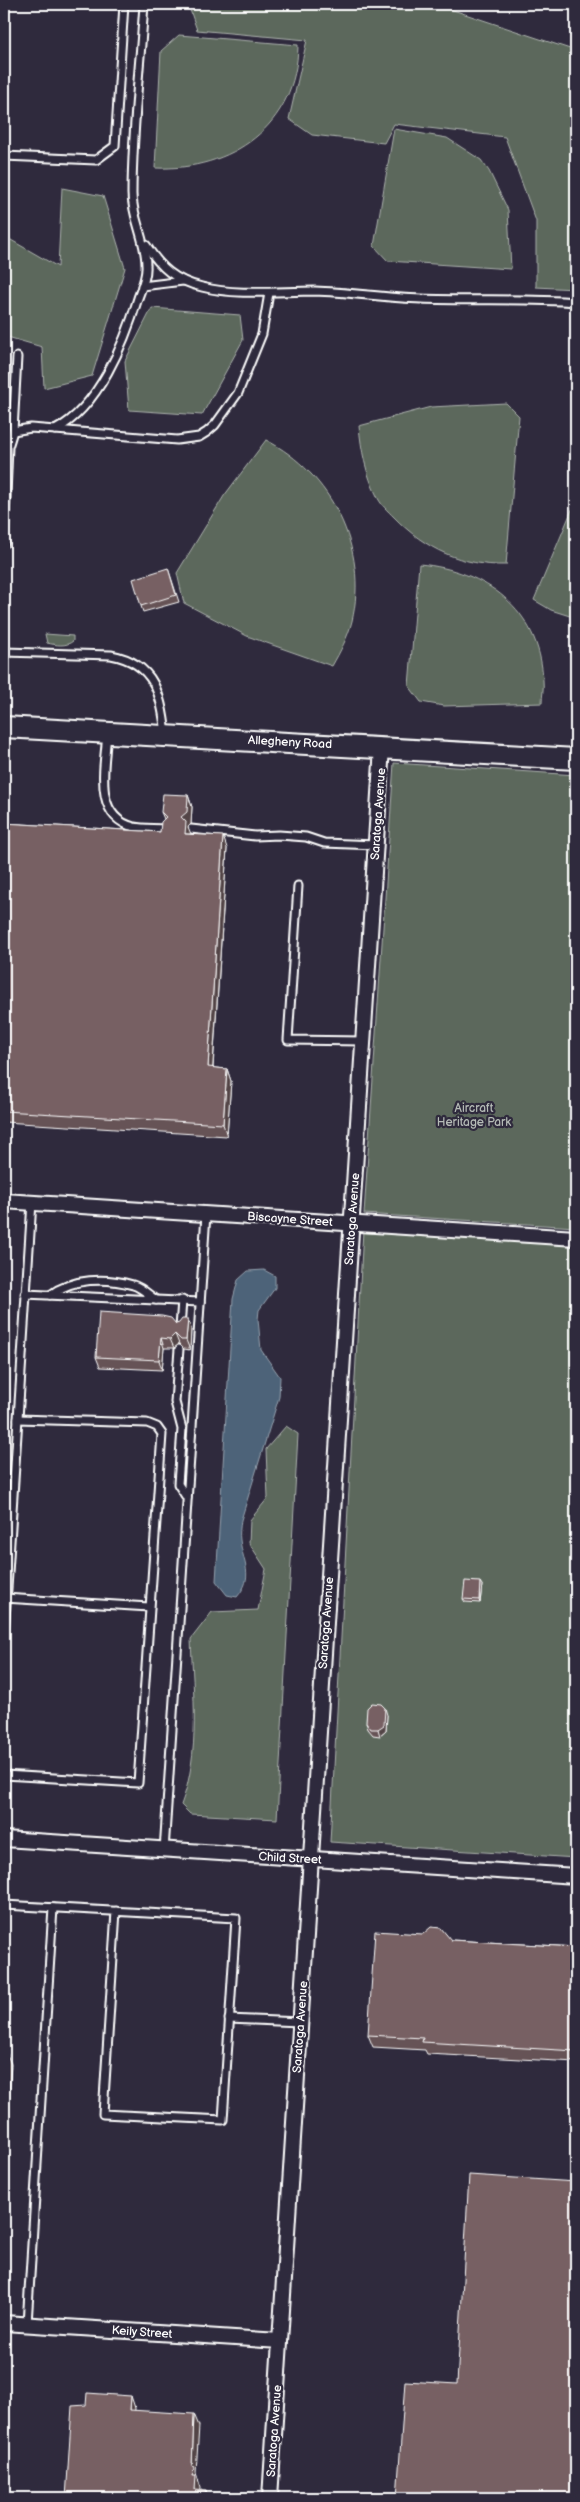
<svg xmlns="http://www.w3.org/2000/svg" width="580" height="2502" font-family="'Balsamiq Sans',sans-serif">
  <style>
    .green { fill: #5b675c; stroke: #adb3ae }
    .water { fill: #4e6479; stroke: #95a2af }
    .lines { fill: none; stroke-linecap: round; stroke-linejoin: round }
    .lane-casing { stroke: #fff; stroke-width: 11 }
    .street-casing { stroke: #fff; stroke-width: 18 }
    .secondary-casing { stroke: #fff; stroke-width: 24 }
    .lane { stroke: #2f2a3d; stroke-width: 7 }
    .street { stroke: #2f2a3d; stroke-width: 14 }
    .secondary { stroke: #2f2a3d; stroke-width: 20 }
    .wall { fill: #665356; stroke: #fff }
    .shaded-wall { fill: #534446; stroke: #fff }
    .building { fill: #776164; stroke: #fff }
    .labels { text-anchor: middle; stroke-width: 4.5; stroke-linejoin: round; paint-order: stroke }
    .street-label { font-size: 12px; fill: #fff; stroke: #2f2a3d }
    .park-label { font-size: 12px; fill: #b5bbb6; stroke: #2f2a3d }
  </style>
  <rect width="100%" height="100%" fill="#2f2a3d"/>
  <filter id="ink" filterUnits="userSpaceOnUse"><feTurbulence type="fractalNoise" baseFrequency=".02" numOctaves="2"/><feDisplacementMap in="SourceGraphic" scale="10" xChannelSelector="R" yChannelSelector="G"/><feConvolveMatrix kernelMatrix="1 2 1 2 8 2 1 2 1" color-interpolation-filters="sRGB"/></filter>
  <g filter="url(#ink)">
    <g class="green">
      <polygon points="188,4 435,4 576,51 576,289 536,287 536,221 505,137 394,124 384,143 312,135 289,119 307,40 197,30"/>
      <path d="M179,35L298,45C297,126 231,171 155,168L161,51Z"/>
      <polygon points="394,129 447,138 481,160 489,171 508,210 511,269 388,261 374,246"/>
      <polygon points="62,188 103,196 125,268 92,376 44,388 42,347 4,336 4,236 58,267"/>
      <polygon points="152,308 240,315 243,340 202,415 129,410 125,361"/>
      <path d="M506,403L519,416L506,565C462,566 425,549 394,517C388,511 380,504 377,496C366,475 361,449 359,426L431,407Z"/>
      <path d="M266,440C331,473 369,549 352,621C348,637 340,652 332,666L247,636L184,603L177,573L224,496Z"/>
      <polygon points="576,500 576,618 551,610 534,600"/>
      <path d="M419,564C485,570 540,609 543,680C544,688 542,696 542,703L444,706L421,702L409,686Z"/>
      <path d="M45,634L73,636V641C66,647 56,645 47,643Z"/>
      <polygon points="394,763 576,775 576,1227 364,1214"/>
      <polygon points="363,1230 576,1243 576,1858 330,1842"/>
      <path d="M286,1426L298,1434L277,1819L190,1814L181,1805C201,1753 193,1693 191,1639L212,1612L258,1610L266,1569L249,1543L250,1520L268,1498L266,1449Z"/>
    </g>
    <path class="water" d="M264,1270L275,1276V1288L259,1310L258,1319L261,1350L280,1377L279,1397L241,1520C240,1527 239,1534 240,1540C243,1564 255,1576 237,1597L227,1595L216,1581L233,1299L238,1280L248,1271Z"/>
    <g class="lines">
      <defs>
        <g id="lane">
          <polyline points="4,156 96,160 115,146 124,4"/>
          <path d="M146,245C160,267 175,281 202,287C237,296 279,291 315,291C350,292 386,298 421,299C473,301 524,298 576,302"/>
          <polyline points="142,286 183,281"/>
          <path d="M55,430C98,408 125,342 138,298C142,287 147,276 146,265C146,240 132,218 132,194C132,131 140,67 144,4"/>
          <polyline points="13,431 31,428 177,440 199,437 207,432 215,425 238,393 262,334 269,293"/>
          <polyline points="4,544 8,447 13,431 17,357"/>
          <path d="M4,652L111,655C155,663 162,696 166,735"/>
          <path d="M107,733C105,765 92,817 134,827C144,829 155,828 165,829"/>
          <polyline points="191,829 255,836 279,835 306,837 324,843 376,845"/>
          <polyline points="298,886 288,1040 364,1041"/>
          <polyline points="25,1294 200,1302"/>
          <path d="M50,1295C72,1278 106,1277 133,1285C141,1287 149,1295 156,1300"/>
          <polyline points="180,1328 182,1300"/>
          <polyline points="179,1349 175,1402 182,1429 178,1484 187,1498"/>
          <polyline points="4,1598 149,1607"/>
          <polyline points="4,1635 32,1202"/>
          <polyline points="4,1775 138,1783 162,1434 157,1427 147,1423 18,1419"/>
          <polyline points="164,1851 206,1214"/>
          <polyline points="4,1905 236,1918 223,2120 103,2114 116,1911"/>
          <polyline points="229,2019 300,2022"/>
          <polyline points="27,2324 53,1908"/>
        </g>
        <g id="street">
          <polyline points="4,1201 576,1238"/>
          <polyline points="4,1839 576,1876"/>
          <polyline points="4,2323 280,2341"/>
          <polyline points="270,2498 382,747"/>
        </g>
        <polyline id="secondary" points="4,727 576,759"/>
      </defs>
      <use href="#lane" class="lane-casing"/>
      <use href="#street" class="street-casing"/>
      <use href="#secondary" class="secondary-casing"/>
      <use href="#lane" class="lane"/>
      <use href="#street" class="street"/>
      <use href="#secondary" class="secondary"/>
    </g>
    <g class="wall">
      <polygon points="168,568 179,602 143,612 141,606"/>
      <polygon points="188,795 192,807 191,824 188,827 190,834 227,848 213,1068 227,1069 231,1081 227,1136 4,1122 4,823 160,832 164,819 161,812"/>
      <polygon points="176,1324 191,1328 190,1350 184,1349 179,1344 174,1348 164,1348 162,1370 100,1367 96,1357"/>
      <polygon points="482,1585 480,1603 465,1602 463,1599"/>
      <polygon points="387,1715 386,1731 380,1736 373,1735 368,1729 366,1722"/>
      <polygon points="451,1940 576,1947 576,2062 427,2054 425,2050 373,2047 368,2035"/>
    </g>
    <g class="shaded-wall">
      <polygon points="188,795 192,807 191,824 188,827 191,834 185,834 181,817"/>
      <polygon points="223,836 227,848 212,1079 208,1067"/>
      <polygon points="227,1069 231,1081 227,1136 223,1124"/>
      <polygon points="188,1319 191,1328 190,1350 186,1340"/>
      <polygon points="175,1334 179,1344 174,1348 170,1339"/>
      <polygon points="161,1338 164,1348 162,1370 159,1360"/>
      <polygon points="480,1582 482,1585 480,1603 479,1600"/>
      <polygon points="385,1708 387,1715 386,1731 380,1736 378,1729"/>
      <polygon points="6,2052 11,2064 4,2169 4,2092"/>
      <polygon points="131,2396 135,2408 134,2422 130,2410"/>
      <polygon points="194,2414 199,2426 196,2473 201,2488 200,2498 195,2490 192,2466"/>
      <polygon points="206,2491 208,2498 205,2498"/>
    </g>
    <g class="building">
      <polygon points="168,568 176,595 141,606 133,579"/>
      <polygon points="163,794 188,795 187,812 181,817 186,822 185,834 223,836 208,1067 227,1069 223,1124 4,1111 4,823 160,832 161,822 166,817 161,812"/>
      <polygon points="99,1312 162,1316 171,1318 176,1324 179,1323 182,1319 188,1319 186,1340 181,1340 175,1334 170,1339 161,1338 159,1360 96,1357"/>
      <polygon points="465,1581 480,1582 479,1600 463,1599"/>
      <polygon points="372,1703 381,1704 385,1708 384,1725 378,1729 371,1729 366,1722 367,1708"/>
      <polygon points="431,1927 441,1928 451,1940 576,1947 576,2051 422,2042 423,2038 368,2035 375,1931 423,1934"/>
      <polygon points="4,2052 6,2052 4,2092"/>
      <polygon points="469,2175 576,2182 576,2498 397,2498 405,2381 457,2384"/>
      <polygon points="87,2393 131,2396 130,2410 194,2414 192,2466 194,2467 193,2476 196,2476 195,2490 206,2491 205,2498 66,2498 72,2406 86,2405"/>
    </g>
  </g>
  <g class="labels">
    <g class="street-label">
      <text transform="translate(290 742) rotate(3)" y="4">Allegheny Road</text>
      <text transform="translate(378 814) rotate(-86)" y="4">Saratoga Avenue</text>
      <text transform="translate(290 1219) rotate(4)" y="4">Biscayne Street</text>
      <text transform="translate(352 1219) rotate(-86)" y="4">Saratoga Avenue</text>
      <text transform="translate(326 1623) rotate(-86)" y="4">Saratoga Avenue</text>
      <text transform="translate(290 1858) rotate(3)" y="4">Child Street</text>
      <text transform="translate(300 2027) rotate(-86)" y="4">Saratoga Avenue</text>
      <text transform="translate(142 2332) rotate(4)" y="4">Keily Street</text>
      <text transform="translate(274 2431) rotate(-86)" y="4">Saratoga Avenue</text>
    </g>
    <g class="park-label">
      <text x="474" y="1112">Aircraft<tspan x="474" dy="14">Heritage Park</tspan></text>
    </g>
  </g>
  <rect width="580" height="2502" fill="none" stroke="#2f2a3d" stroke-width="20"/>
  <rect x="10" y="10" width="560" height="2482" fill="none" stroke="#fff" stroke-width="2" filter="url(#ink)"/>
</svg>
